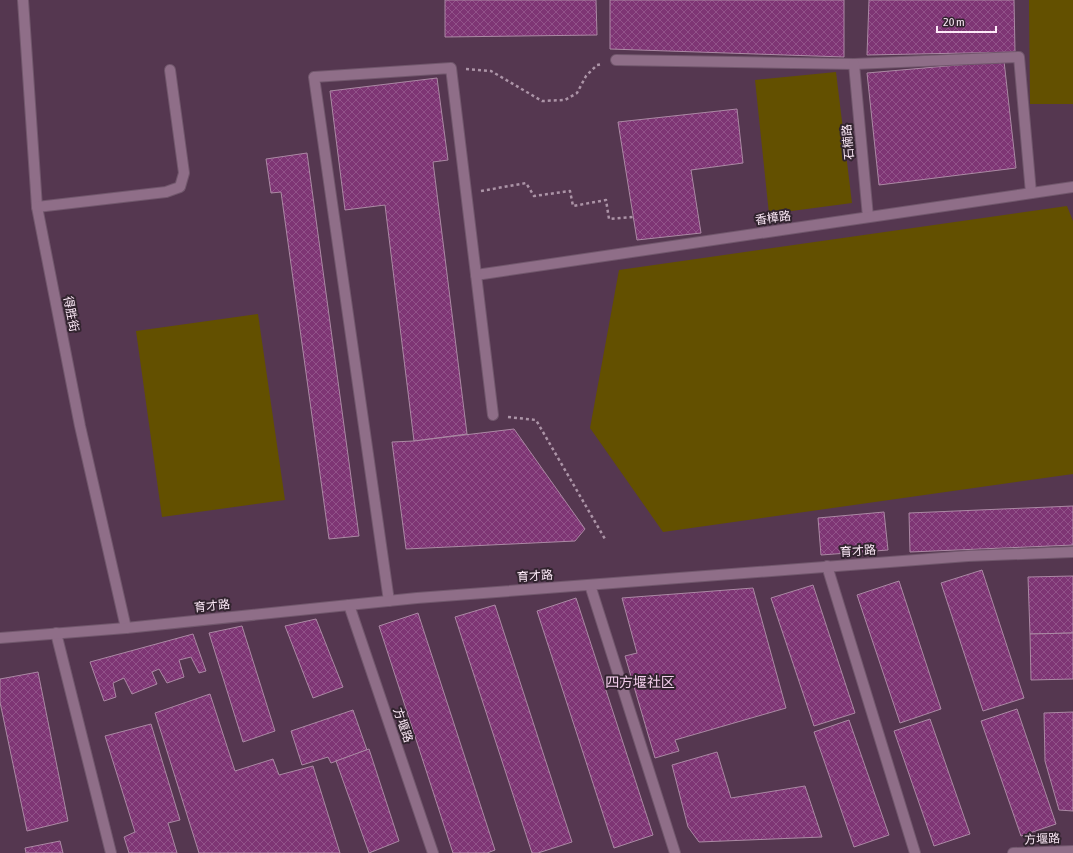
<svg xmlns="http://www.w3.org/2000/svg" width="1073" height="853" font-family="'Asap Condensed','Noto Sans SC',sans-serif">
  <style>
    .grass { fill: #635000 }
    .building { fill: url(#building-cross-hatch); stroke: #ab89a4 }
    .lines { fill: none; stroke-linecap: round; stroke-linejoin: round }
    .minor-casing { stroke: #71576c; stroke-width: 12 }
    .path { stroke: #ac94a7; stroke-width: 2.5; stroke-dasharray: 3 3; stroke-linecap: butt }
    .minor { stroke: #8f6e88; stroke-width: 10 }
    .labels { text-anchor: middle; stroke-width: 4; stroke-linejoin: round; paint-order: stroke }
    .street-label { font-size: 12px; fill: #fdeaf8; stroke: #32242f }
    .quarter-label { font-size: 14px; fill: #f4cfed; stroke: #32242f }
  </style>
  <defs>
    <pattern id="building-cross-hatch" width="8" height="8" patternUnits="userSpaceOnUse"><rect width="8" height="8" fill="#7e3574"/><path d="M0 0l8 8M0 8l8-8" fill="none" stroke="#915289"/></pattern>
  </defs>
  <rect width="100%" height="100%" fill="#553750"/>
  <g class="grass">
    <polygon points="1029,0 1073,0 1073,104 1030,104"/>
    <polygon points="836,72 852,203 769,214 755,80"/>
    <polygon points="1067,206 1073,221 1073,474 663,532 590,428 619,270"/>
    <polygon points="258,314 285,500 162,517 136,331"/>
  </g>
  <g class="building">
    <polygon points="445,0 596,0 597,35 445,37"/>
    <polygon points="610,0 844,0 844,57 610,49"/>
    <polygon points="869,0 1014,0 1015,52 867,55"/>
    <polygon points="1004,61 1016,168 879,185 867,73"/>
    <polygon points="437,78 448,160 433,162 467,434 414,441 385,205 345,210 330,91"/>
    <polygon points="737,109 743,163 691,170 701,233 637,240 618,122"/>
    <polygon points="307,153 359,536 329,539 281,192 271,193 266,159"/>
    <polygon points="514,429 585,529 575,541 406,549 392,442 414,441"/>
    <polygon points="1073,506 1073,545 910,552 909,513"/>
    <polygon points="884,512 888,550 821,555 818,518"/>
    <polygon points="982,570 1024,698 983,711 941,583"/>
    <polygon points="1073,576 1073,633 1030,634 1028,577"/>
    <polygon points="899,581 941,709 900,723 857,595"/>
    <polygon points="813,585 855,713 814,726 771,598"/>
    <polygon points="753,588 786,708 675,740 679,751 655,758 625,656 637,653 622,598"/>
    <polygon points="576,598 653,835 614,848 537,611"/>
    <polygon points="495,605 572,842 538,853 532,853 455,617"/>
    <polygon points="418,613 495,850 487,853 453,853 379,626"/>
    <polygon points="316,619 343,687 313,698 285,626"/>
    <polygon points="242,626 275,731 243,742 209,633"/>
    <polygon points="1073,633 1073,679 1031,680 1030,634"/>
    <polygon points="193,634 206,671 199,673 191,657 179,660 184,677 167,683 159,669 152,672 157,684 132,694 124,678 113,683 116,697 104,701 90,662"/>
    <polygon points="38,672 68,821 27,831 0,702 0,679"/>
    <polygon points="210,694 235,771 273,759 279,775 313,766 340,853 199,853 155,713"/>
    <polygon points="1017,709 1056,824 1021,836 981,721"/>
    <polygon points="353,710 367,750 331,763 328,757 302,765 291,731"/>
    <polygon points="1073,712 1073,811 1059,810 1045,761 1044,713"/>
    <polygon points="930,719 970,834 934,846 894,731"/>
    <polygon points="849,720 889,835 854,847 814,732"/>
    <polygon points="151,724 180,820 168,823 177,853 129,853 124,837 135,832 105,736"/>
    <polygon points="369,749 399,841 369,853 336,761"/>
    <polygon points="717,752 731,798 805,786 822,837 699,842 688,827 672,765"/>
    <polygon points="60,841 63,853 26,853 25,848"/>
  </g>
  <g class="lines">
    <defs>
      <g id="minor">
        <polyline points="23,0 37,207 80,426 126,628"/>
        <polyline points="616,60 854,64 1019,57 1031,193"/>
        <polyline points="854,64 868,217"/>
        <polyline points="37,207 166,192 180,187 184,173 170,70"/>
        <polyline points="476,275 1073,187"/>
        <polyline points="827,566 915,853"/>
        <polyline points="590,585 675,853"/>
        <polyline points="389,601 314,77 451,68 493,415"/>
        <polyline points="349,605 433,853"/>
        <polyline points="56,633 111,853"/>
        <polyline points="0,638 126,628 417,598 968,556 1073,552"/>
        <polyline points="1013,853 1073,851"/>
      </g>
    </defs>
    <use href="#minor" class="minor-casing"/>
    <g class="path">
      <polyline points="466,69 491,71 542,101 565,100 577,93 586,76 597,65 602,64"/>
      <polyline points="481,191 526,183 534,196 570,191 573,206 606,200 609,219 633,217"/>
      <polyline points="508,417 536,420 605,539"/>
    </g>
    <use href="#minor" class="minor"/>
  </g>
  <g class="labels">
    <g class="street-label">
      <text transform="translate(848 142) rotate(-95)" y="4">石楠路</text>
      <text transform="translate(773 218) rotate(-8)" y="4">香樟路</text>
      <text transform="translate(71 314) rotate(79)" y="4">得胜街</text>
      <text transform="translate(858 551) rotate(-4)" y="4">育才路</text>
      <text transform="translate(535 576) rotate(-4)" y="4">育才路</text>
      <text transform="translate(212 606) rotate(-6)" y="4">育才路</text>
      <text transform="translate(403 725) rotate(71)" y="4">方堰路</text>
      <text transform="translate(1042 839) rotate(-2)" y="4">方堰路</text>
    </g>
    <g class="quarter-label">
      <text x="640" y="687">四方堰社区</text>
    </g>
  </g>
  <path d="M937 26v6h59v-6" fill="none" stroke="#fdeaf8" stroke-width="2"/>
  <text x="943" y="26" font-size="12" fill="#fdeaf8" stroke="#32242f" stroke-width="3" paint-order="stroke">20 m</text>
</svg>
